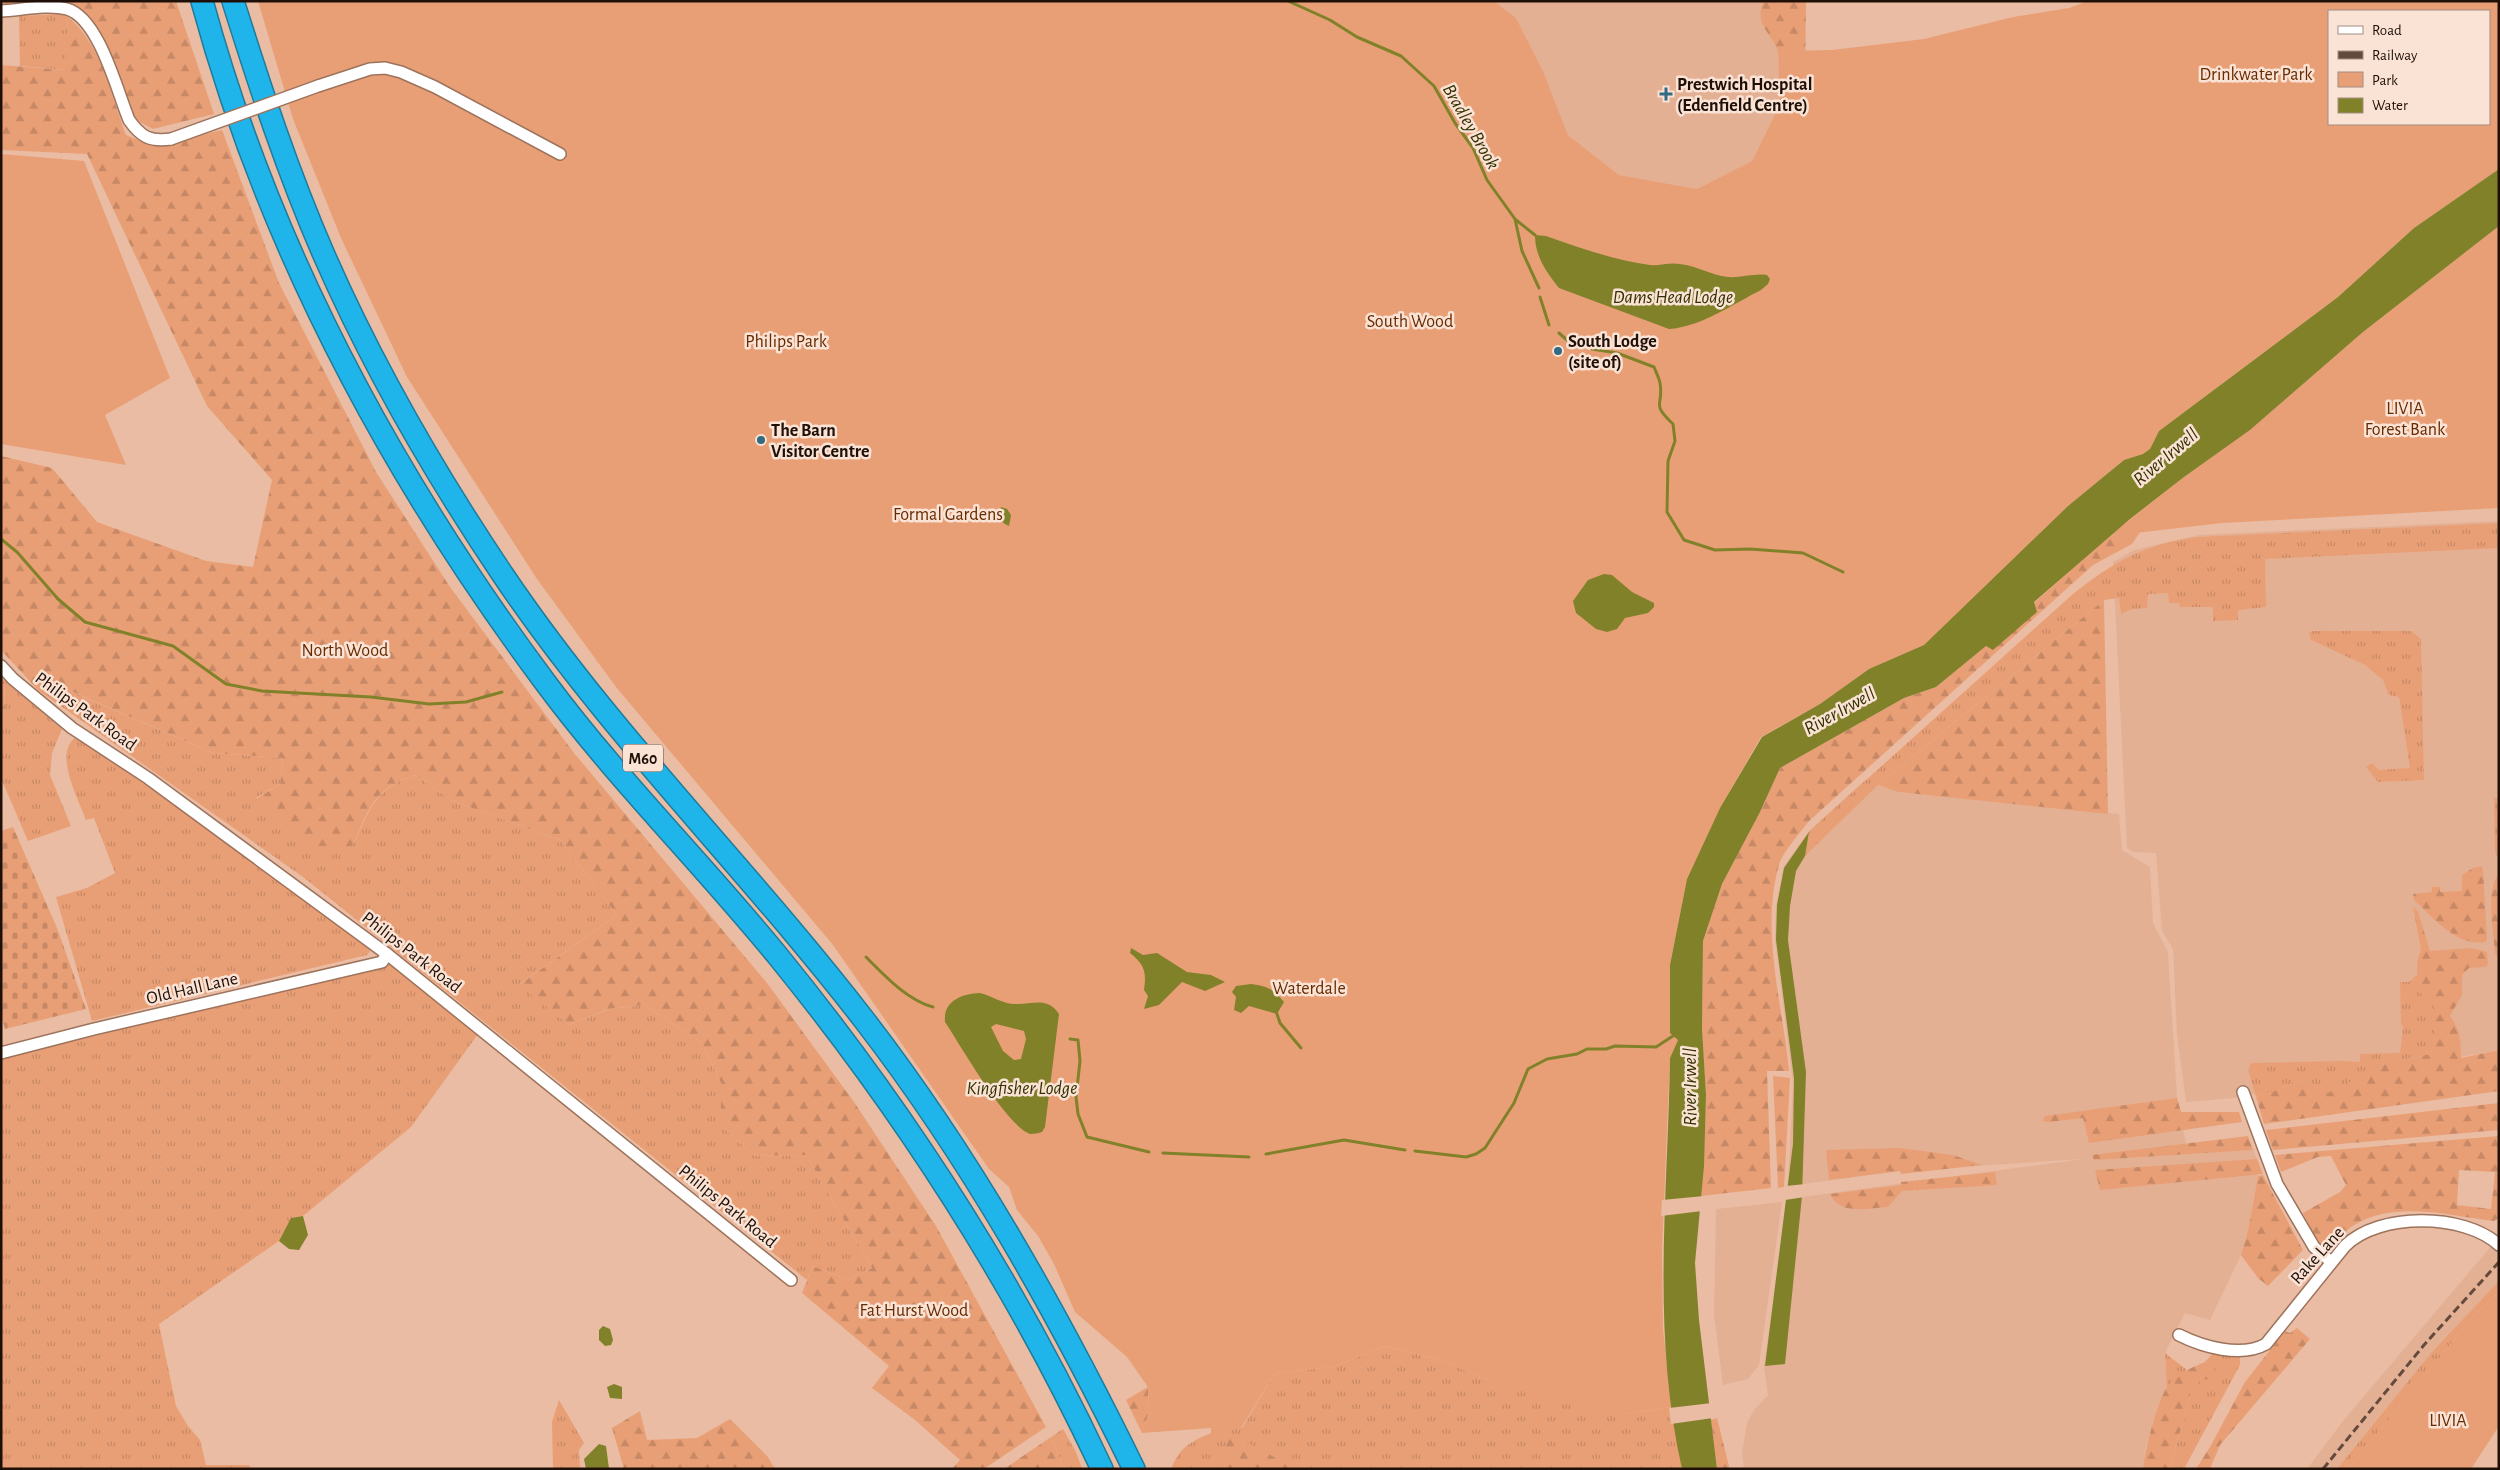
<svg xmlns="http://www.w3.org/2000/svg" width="2500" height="1470" font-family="'Alegreya Sans',sans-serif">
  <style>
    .built { fill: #e4b094 }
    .grass { fill: url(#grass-tufts) }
    .forest { fill: url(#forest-firs); fill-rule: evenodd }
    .cemetery { fill: url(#cemetery-stones) }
    .green { fill: #e99f76; fill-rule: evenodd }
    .water { fill: #81812a; fill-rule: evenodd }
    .pier { fill: #eabca3 }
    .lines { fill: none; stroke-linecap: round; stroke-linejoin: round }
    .stream { stroke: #81812a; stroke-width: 3 }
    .minor-casing { stroke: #9d735c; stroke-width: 14 }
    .motorway-casing { stroke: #1f7b9b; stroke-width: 24 }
    .minor { stroke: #fff; stroke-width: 11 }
    .motorway { stroke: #1fb5eb; stroke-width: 21 }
    .rail { stroke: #644a3c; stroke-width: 3; stroke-dasharray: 8 4; stroke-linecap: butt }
    .minor-bridge-casing { stroke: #9d735c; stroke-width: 14; stroke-linecap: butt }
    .minor-bridge { stroke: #fff; stroke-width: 11 }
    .poi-dot { fill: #316a83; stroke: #fae2d5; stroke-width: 2 }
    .labels { text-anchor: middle; stroke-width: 5; stroke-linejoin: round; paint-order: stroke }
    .shield { fill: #fae2d5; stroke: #614f45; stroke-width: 1 }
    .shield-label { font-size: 16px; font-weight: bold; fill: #1f1007 }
    .park-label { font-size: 18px; fill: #662b00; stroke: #fae2d5 }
    .poi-label { font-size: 18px; font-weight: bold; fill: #1f1007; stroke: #fae2d5; text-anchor: start }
    .street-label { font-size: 18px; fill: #1f1007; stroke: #fae2d5 }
    .water-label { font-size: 19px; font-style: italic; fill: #323201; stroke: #fae2d5 }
  </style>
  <defs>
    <pattern id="grass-tufts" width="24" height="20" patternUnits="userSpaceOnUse" patternTransform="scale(1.25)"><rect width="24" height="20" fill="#e99f76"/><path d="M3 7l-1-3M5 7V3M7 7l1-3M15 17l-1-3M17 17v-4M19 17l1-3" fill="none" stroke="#c78865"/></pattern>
    <pattern id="forest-firs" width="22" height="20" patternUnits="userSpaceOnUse" patternTransform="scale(1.25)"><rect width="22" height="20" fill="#e99f76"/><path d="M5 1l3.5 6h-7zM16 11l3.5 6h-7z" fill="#c78865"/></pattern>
    <pattern id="cemetery-stones" width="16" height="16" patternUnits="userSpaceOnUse" patternTransform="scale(1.25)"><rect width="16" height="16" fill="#e99f76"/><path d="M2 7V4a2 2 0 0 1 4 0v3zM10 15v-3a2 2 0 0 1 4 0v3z" fill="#c78865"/></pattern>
  </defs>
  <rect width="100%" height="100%" fill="#eabca3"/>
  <g class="built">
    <polygon points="1494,1 1796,1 1778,52 1780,104 1752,161 1697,189 1619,175 1568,135 1543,71 1516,18"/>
    <polygon points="2499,521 2499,1050 2233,1098 2186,1102 2177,1034 2173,949 2162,931 2156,853 2134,852 2127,848 2113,562 2134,550 2199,535"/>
    <polygon points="1864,781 1898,792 2119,814 2122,850 2150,867 2153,923 2168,952 2177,1098 2187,1149 2251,1144 2257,1159 2258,1176 2248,1231 2241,1255 2210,1320 2185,1313 2165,1353 2167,1388 2146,1446 2143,1469 1744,1469 1742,1453 1747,1423 1754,1410 1768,1395 1764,1367 1787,1199 2083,1159 1900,1171 1788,1186 1793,1083 1775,939 1776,905 1784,866 1809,831"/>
    <polygon points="1782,1202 1759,1365 1748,1379 1723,1385 1714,1314 1716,1209"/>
    <polygon points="2499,1237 2499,1291 2472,1318 2348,1469 2307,1469 2343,1421"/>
  </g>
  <g class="grass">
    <polygon points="59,14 68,17 66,70 20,66 19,16"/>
    <path d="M2499,523V548L2265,559L2266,607L2238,610V620L2213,621V607H2180L2179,603H2169L2168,593L2148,594L2147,608L2132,609L2121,614L2119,598L2104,600L1878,785L1805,856L1809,832L1816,825L2073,594C2113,562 2145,544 2197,537Z"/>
    <polygon points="2313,631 2411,631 2421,639 2424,780 2378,782 2366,767 2372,763 2379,770 2410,768 2399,697 2389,695 2383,680 2365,665 2311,640 2309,633"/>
    <path d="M40,678L213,753L283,758L280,784L256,798L352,847C370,810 373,789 415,775L453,801L560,840L617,915L520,984L569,1025L609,1009L645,1005L702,1043L721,1083V1125L754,1156L806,1155L872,1268L848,1280L813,1266L807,1280L303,877L38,690Z"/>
    <polygon points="4,680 62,729 52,753 50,775 71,826 28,841 1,778 1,726 5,715"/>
    <path d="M78,736L368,945L370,951L367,955L92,1021L56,897L87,888L115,873L94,818L86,820C79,800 51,750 78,736Z"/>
    <polygon points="2494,798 2499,798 2499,859 2495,852"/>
    <polygon points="392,963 478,1034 411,1127 303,1216 291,1218 279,1241 159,1324 176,1406 188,1426 200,1440 206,1465 249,1465 251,1469 1,1469 1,1059"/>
    <path d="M2418,974C2419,990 2421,997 2435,1007V1037L2431,1054L2387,1063L2327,1094L2313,1084L2298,1080L2280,1089L2256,1097L2248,1070L2251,1063L2343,1061L2360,1062V1054L2400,1053L2403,1027L2401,1024L2400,982H2409Z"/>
    <polygon points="2499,1281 2499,1291 2472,1318 2348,1469 2337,1469 2432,1352"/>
    <path d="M1385,1346L1441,1360L1490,1381L1627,1414L1671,1407L1682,1469H1171C1180,1447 1190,1442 1211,1433V1428H1242L1275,1373L1333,1367Z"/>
    <polygon points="2165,1353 2187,1370 2167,1388"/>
    <polygon points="2213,1353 2240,1357 2240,1365 2184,1469 2168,1469 2188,1408 2191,1389 2215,1367 2205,1362"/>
    <polygon points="559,1400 584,1443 579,1450 580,1469 553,1469 552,1422"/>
    <polygon points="1063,1429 1076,1452 1082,1469 1064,1469 1051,1437"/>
  </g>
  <g class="forest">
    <path d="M1,1H176L214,114L153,129L136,120C122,84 106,19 67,2C59,0 13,5 1,6Z"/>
    <path d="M1763,1H1806L1805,83L1779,84C1779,74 1781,61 1778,52C1772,31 1754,28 1763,1Z"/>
    <path d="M68,17C102,45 111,95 126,135L153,146L222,130L279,283L376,472L450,587L574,753L767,983L854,1102L936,1226L1046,1427L984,1469H952L960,1460L915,1420L872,1388L889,1366L802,1293L813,1266L848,1280L872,1268L806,1155L754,1156L721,1125V1083L702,1043L645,1005L608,1009L569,1025L519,985L617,915L560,840L453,801L415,775C372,789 369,810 352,847L306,845L256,799L280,784L283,758L213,753L41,678L38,690L1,650V456L52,468L97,522L206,561L253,567L272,480L207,406L87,154L1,150V65L65,70Z"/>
    <path d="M2140,532L2132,544L2093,565L1809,821C1800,833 1782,853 1779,865C1760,931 1783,1005 1789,1071H1767L1771,1188L1701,1196L1706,1095L1702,1028L1703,941L1722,884L1760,812L1780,768L1904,698L1936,687L1986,646L2109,536Z"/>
    <polygon points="2104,600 2108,814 1898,792 1878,785"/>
    <polygon points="1,677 4,680 5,715 1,726"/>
    <path d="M2481,866L2483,869L2487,939L2486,942C2456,947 2434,918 2414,900L2413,894L2432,892V887H2440V892L2462,891V875L2473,868Z"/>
    <path d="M2499,874V958L2495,953C2494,933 2485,888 2499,874Z"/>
    <path d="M2413,907L2418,911L2430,951L2472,948L2487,952L2488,964L2485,967L2469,968L2462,975V995L2450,1016C2460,1029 2461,1041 2461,1058L2499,1050V1091L2264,1124L2256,1097L2280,1089L2298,1080L2313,1084L2328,1093L2387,1063L2431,1054L2435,1037V1007C2431,1004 2426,1001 2423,997C2416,986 2415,960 2421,950Z"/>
    <polygon points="1773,1076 1790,1078 1784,1187 1778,1188"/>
    <polygon points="2177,1098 2181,1112 2239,1112 2242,1122 2089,1143 2083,1118 2049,1122 2042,1121 2045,1116"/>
    <polygon points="2499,1103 2499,1130 2273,1150 2266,1130"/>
    <polygon points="2248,1136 2253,1150 2094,1160 2092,1155"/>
    <path d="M2499,1136V1218L2494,1221C2451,1216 2397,1200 2356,1224C2346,1229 2339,1239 2331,1248L2318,1244L2303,1213L2340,1192L2346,1185L2331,1156L2318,1157L2281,1172L2275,1155ZM2459,1170L2495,1172L2491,1209L2457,1205Z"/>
    <polygon points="1899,1148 1953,1155 1982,1165 1901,1174 1900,1171 1829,1180 1826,1150"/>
    <polygon points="2257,1159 2263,1174 2100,1190 2095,1170"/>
    <path d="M1995,1172L1997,1185L1902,1191L1888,1207C1868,1208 1840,1216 1830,1194L1901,1185V1182Z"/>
    <polygon points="2263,1175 2303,1250 2268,1286 2258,1278 2241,1255 2248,1231 2258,1176"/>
    <polygon points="2297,1328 2310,1339 2220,1445 2210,1469 2196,1469 2210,1447 2245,1382 2285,1331 2290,1333"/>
    <path d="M2205,1362L2215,1367L2212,1378L2200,1381L2191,1389L2188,1408L2168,1469H2143C2145,1449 2157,1403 2167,1387C2176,1374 2191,1368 2205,1362Z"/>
    <polygon points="1148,1387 1149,1412 1142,1433 1126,1400"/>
    <polygon points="640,1411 647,1440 697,1438 730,1419 768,1457 775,1469 624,1469 612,1428"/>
    <polygon points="1717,1418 1729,1466 1729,1469 1717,1469 1711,1420"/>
    <polygon points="1232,1435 1274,1457 1305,1469 1220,1469 1228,1438"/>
    <polygon points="1051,1437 1064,1469 1004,1469"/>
  </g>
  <polygon class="cemetery" points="13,827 57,928 86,1009 5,1029 1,1015 1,831"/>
  <g class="green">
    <path d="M258,1H1494L1516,18L1543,71L1568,135L1619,175L1697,189L1752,161L1780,104L1778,51L1832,50L1924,39L2013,17L2069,8L2088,1H2499V169L2414,228L2338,297L2159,431L2150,449L2143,454L2124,460L2068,506L1924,645L1869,669L1820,704L1761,737L1720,808L1687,879L1670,965L1678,1040L1670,1058L1662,1251L1663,1328L1671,1407L1627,1414L1591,1411L1490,1381L1441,1360L1385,1346L1333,1367L1275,1373L1241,1428H1211L1142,1433L1149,1412L1148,1387L1127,1357L1075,1312L1054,1264L1038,1236L1017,1210L1009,1187L989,1169L833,945L616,687L537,579L407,377L341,238L293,119ZM2329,11H2489V124H2329Z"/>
    <polygon points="1,154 84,161 170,378 105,415 126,465 1,444"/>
    <polygon points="2499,226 2499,508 2222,523 2109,536 2184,477 2250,430 2363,332"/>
    <polygon points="2499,1291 2499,1426 2471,1469 2348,1469 2472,1318"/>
  </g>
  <g class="water">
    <path d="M2499,169V226L2363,332L2250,430L2184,477L2130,519L2034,602L2037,612L1993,650L1986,646L1936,687L1904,698L1780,768L1760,812L1722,884L1703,941L1702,1028L1706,1095L1704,1166L1695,1263L1699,1320L1717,1469H1682C1651,1331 1668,1197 1670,1058L1678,1040L1670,1033V965L1687,879L1720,808L1762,737L1820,704L1869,669L1924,645L2068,506L2124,460L2143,454L2150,449L2159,431L2338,297L2414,228Z"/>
    <path d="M1535,235L1546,236C1579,248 1615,260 1650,265C1660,266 1670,262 1680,264C1697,266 1711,275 1728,277C1741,278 1754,273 1767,275L1770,279L1768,284L1761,290C1733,304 1701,327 1669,329L1559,288C1546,272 1535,256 1535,235Z"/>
    <path d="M1001,507L1007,509L1011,515L1009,526C1001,523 997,516 1001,507Z"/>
    <polygon points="1604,574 1612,575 1632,592 1654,603 1654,607 1648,613 1625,618 1617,629 1607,632 1596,629 1576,613 1573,601 1588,580"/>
    <polygon points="1809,832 1805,856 1796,871 1790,906 1788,940 1806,1072 1802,1196 1785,1364 1765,1366 1793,1144 1794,1078 1776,940 1777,905 1784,868"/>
    <path d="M1131,948L1143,955L1157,953L1187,972L1211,975L1225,982L1205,991L1182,982L1159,1005L1144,1009L1148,996L1144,990C1147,972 1144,964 1130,953Z"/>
    <path d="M1251,984C1267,986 1275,990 1284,1002L1277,1014L1249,1006L1241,1013L1234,1010L1236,997L1232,992L1236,986Z"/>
    <path d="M980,993C992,996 1003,1004 1015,1004C1032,1005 1047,996 1059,1014L1045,1127L1042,1132C1039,1133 1034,1134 1031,1134C1009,1130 959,1043 945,1022C943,1001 961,994 980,993ZM996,1024L1024,1031L1026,1039L1021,1059L1014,1060L1003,1051L991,1027Z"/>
    <polygon points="303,1216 308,1235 299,1250 289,1249 279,1241 291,1218"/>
    <polygon points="603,1326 610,1329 613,1340 611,1345 605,1346 599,1340 599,1330"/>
    <polygon points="614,1384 622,1387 622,1399 610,1398 607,1387"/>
    <polygon points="599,1444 606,1446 609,1469 586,1469 584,1459"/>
  </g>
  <g class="pier">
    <polygon points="1805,1184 1805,1197 1785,1200 1786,1186"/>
    <polygon points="1704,1196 1702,1211 1661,1216 1662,1200"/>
    <polygon points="1712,1403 1713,1418 1671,1424 1669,1408"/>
  </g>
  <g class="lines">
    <g class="stream">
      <polyline points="1288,1 1330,20 1357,37 1401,56 1434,86 1455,123 1473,148 1487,180 1515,219 1522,251 1539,288"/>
      <polyline points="1516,220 1535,235"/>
      <polyline points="1540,297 1549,325"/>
      <polyline points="1559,333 1575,347"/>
      <path d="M1592,349L1617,353L1654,367C1656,372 1659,378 1660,383C1664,407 1650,402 1673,424L1675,441L1668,461L1667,512L1684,540L1715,550L1750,549L1803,553L1843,572"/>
      <polyline points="1,539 17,552 58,599 85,622 173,646 226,684 262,691 371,697 429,704 466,702 502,692"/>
      <path d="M866,957C885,976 907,1000 933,1007"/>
      <polyline points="1277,1014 1280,1023 1301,1048"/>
      <polyline points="1070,1039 1078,1040 1080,1061 1076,1097 1078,1114 1087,1137 1149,1152"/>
      <polyline points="1415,1151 1466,1157 1476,1154 1485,1148 1514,1103 1528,1069 1547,1059 1577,1054 1587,1049 1606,1049 1615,1046 1656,1047 1676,1034"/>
      <polyline points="1163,1153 1249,1157"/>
      <polyline points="1266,1154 1344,1140 1405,1150"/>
    </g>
    <defs>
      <g id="minor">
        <path d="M1,11C21,10 47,4 67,9C99,18 117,91 129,120C141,137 150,142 171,139"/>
        <polyline points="318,86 370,69 385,68 401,72 435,87 560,154"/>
        <polyline points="1,666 13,679 72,728 148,778 387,954 791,1280"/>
        <polyline points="1,1053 94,1029 382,962 387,954"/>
        <polyline points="2243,1092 2277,1184 2314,1247 2331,1262"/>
        <path d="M2179,1335C2203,1347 2241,1358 2266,1344L2345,1246C2379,1212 2464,1213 2499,1245"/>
      </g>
      <g id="motorway">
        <path d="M202,1C269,248 393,478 545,682C616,778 701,862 777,955C905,1112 1016,1285 1102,1469"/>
        <path d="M233,1C260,87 288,173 324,255C373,367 435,474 503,575C610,734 748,869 865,1021C972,1160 1057,1312 1134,1469"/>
      </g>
    </defs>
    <use href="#minor" class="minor-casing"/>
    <use href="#motorway" class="motorway-casing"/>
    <use href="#minor" class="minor"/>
    <use href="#motorway" class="motorway"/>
    <polyline class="rail" points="2323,1469 2424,1345 2499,1262"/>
    <defs>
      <polyline id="minor-bridge" points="171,139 318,86"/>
    </defs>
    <use href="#minor-bridge" class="minor-bridge-casing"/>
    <use href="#minor-bridge" class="minor-bridge"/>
  </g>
  <g class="poi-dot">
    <path d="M1663.5 86.5h5v5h5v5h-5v5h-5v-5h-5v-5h5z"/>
    <circle cx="1558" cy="351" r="5"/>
    <circle cx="761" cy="440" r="5"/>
  </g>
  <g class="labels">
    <rect class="shield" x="623" y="744.5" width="40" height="27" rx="4"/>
    <g class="shield-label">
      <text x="643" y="764">M60</text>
    </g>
    <g class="park-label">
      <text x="2256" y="80">Drinkwater Park</text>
      <text x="1410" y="327">South Wood</text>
      <text x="786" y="347">Philips Park</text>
      <text x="2405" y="414">LIVIA<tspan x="2405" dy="21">Forest Bank</tspan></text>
      <text x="948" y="520">Formal Gardens</text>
      <text x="345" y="656">North Wood</text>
      <text x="1309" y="994">Waterdale</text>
      <text x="914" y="1316">Fat Hurst Wood</text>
      <text x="2448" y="1426">LIVIA</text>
    </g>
    <g class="poi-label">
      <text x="1677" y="90">Prestwich Hospital<tspan x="1677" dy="21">(Edenfield Centre)</tspan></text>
      <text x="1568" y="347">South Lodge<tspan x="1568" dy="21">(site of)</tspan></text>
      <text x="771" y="436">The Barn<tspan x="771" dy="21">Visitor Centre</tspan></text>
    </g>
    <g class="street-label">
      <text transform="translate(86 711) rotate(36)" y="6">Philips Park Road</text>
      <text transform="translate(412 952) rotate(38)" y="6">Philips Park Road</text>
      <text transform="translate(192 988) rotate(-13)" y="6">Old Hall Lane</text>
      <text transform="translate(728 1206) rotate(39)" y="6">Philips Park Road</text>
      <text transform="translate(2317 1255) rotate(-48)" y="6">Rake Lane</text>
    </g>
    <g class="water-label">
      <text transform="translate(1472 126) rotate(60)" y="7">Bradley Brook</text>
      <text x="1673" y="303">Dams Head Lodge</text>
      <text transform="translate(2165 456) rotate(-40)" y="7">River Irwell</text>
      <text transform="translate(1839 710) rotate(-29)" y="7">River Irwell</text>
      <text x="1022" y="1094">Kingfisher Lodge</text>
      <text transform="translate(1689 1087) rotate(-90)" y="7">River Irwell</text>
    </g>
  </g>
  <rect width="2500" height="1470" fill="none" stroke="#1f1007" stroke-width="5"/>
  <rect x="2328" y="10" width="162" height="115" fill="#fae2d5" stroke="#a28e83"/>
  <rect x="2338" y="26" width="25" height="8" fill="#ffffff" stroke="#a28e83"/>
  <text x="2372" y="35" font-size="15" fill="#1f1007">Road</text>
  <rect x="2338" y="51" width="25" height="8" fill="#644a3c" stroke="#a28e83"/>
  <text x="2372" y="60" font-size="15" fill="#1f1007">Railway</text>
  <rect x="2338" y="72" width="25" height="15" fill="#e99f76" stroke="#a28e83"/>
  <text x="2372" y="85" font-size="15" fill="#1f1007">Park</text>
  <rect x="2338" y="98" width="25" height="15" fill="#81812a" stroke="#a28e83"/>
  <text x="2372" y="110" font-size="15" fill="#1f1007">Water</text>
</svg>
